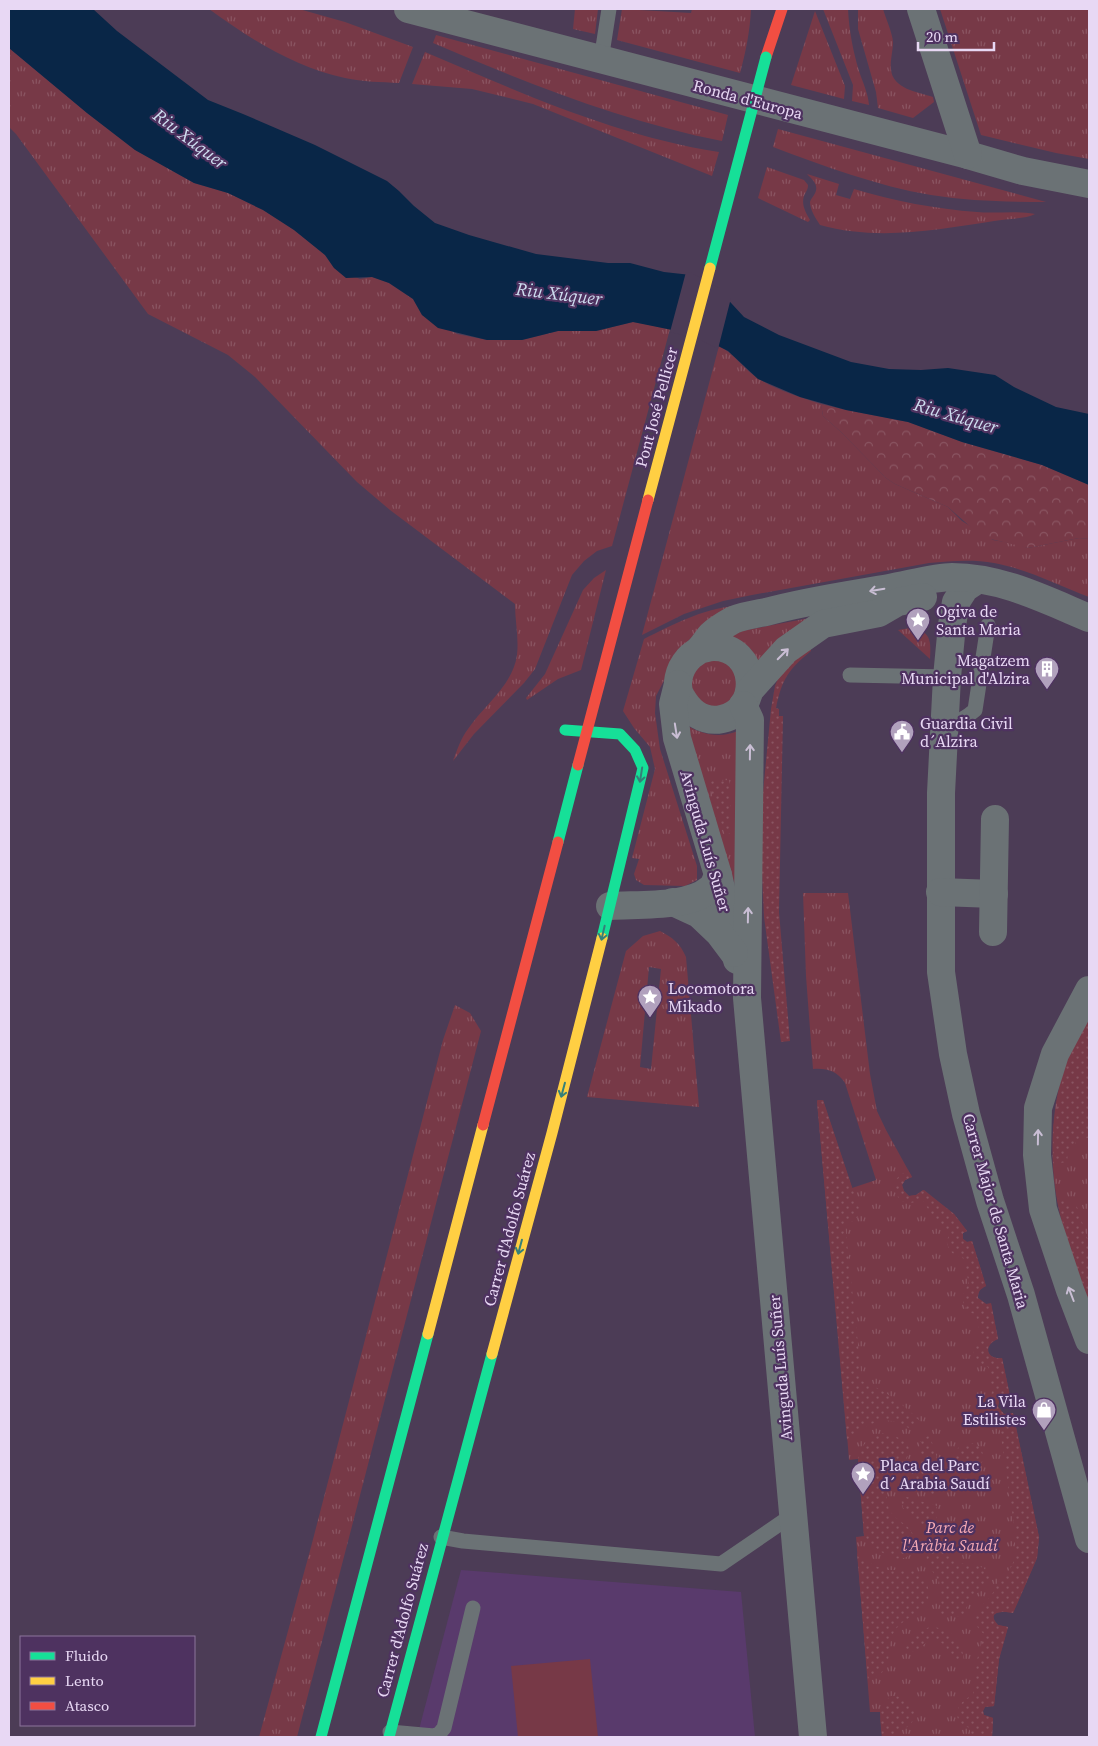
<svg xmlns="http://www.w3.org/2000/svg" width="1098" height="1746" font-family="'Source Serif 4',serif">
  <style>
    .built { fill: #593a6c }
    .grass { fill: url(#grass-tufts); fill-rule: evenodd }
    .forest { fill: url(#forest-crowns) }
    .garden { fill: url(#garden-dots) }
    .pitch { fill: #773947 }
    .water { fill: #092647 }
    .pier { fill: #4c3c56 }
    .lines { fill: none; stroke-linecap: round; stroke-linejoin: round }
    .lane { stroke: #6b7275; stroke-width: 15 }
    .street { stroke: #6b7275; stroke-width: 28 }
    .fast { stroke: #16e098; stroke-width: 11 }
    .slow { stroke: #ffcf43; stroke-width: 11 }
    .jam { stroke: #f24e42; stroke-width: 11 }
    .fast-bridge { stroke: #16e098; stroke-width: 11 }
    .slow-bridge { stroke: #ffcf43; stroke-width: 11 }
    .jam-bridge { stroke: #f24e42; stroke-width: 11 }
    .oneway { stroke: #c9bed4 }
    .oneway2 { stroke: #358079 }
    .labels { text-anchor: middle; stroke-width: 4.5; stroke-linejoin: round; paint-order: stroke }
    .street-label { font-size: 16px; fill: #e8d8f4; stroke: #4e3260 }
    .poi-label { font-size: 16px; fill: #e8d8f4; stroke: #4e3260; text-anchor: start }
    .park-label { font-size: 16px; font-style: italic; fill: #f8acb5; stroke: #4e3260 }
    .water-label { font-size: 18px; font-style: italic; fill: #cedef0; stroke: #4e3260 }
  </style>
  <defs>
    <pattern id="grass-tufts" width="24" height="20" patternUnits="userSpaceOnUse" patternTransform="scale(1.25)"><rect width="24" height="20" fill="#773947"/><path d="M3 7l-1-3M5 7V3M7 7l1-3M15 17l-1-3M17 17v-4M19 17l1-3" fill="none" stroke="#8a5562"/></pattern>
    <pattern id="forest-crowns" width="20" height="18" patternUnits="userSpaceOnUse" patternTransform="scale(1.25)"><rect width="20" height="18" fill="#773947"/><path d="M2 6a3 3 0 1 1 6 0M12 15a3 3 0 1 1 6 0" fill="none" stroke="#8a5562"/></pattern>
    <pattern id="garden-dots" width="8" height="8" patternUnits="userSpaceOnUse" patternTransform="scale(1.25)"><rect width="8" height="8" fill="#773947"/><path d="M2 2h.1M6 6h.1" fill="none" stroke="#8a5562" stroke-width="1.8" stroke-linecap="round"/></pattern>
  </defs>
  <rect width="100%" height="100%" fill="#4c3c56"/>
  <polygon class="built" points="461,1570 741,1592 755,1737 417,1737"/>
  <g class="grass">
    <path d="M209,9H299L345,22L413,47L399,83C381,82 363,82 345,78C294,67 250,39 209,9Z"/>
    <polygon points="575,9 598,9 595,34 573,29"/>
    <path d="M622,9L691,13L692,9H751C750,30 746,52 740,73L617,40Z"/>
    <path d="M823,9H848C849,30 853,51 859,71C863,83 868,93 869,105L852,101L853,85Z"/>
    <path d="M858,9H883C886,19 892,32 893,42C893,51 890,60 891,69C892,89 918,92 933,97L934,102L913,118L878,108L876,92L858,29Z"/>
    <polygon points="940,9 1089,9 1089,159 1056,153 981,135"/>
    <polygon points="815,11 845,86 844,99 791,85"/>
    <path d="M436,35L728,115L722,141C621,121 527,83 433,43Z"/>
    <path d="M9,48L87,113L135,150L194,183L228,193L263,210L294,230L325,255L334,268L360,279L372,277L389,283L413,299L422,315L457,334L487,340H522L558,331H596L633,322L670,329L612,546L597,551L584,561L572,575L535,669L524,683L474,734L453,761C457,750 461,738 468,729C484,705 513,685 517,655C519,638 515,621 515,604L390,510L357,482L255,377L228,355L148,314L16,134L9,127Z"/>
    <path d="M425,52C519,92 616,136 719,152L712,176L533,104L472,89L412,84Z"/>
    <path d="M778,129L1046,202C1007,202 969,201 931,195C877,186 824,166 773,147Z"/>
    <path d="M767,167L804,180L808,185C808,190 806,191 804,196C801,205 806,213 810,220L808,222L758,198Z"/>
    <path d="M807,174L839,184L836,195L850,199L854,189C894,201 936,209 977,212C996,214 1017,210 1035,214C1025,219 1007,219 994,221C936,230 877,241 820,225C816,219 810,210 810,202C811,199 812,198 814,195C820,186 813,180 807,174Z"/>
    <path d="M719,346C735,354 744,370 759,379C776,390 802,398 821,404L823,416L841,432L886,478L895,484L948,507L962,521L993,540L1016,544L1028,548L1079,538L1089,539V597C1058,585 1027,569 994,563C973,559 950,561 929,563L752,595L723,601L684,614L642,635Z"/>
    <polygon points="606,570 581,670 558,679 527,700 526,698 545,674 583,590 594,578"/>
    <path d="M734,606L715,615L681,648L656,696L655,713L660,749L697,866V880L685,886L644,885L636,880L634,874L639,859L632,858L655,769L650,747L634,728L623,711L644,639C672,625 702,609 734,606Z"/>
    <polygon points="810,618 761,665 731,641 732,636 741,631"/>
    <path d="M910,628C931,631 931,640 930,659L898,630Z"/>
    <path d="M710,658L727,660L742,687L721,711L692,698C687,674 689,669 710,658Z"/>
    <path d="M684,724C702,735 721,739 740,730L736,887L698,782Z"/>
    <path d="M803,893H848L870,1074L877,1111L886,1130L912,1177L905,1180L902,1185L904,1191L909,1196L916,1195L923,1190L954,1214L967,1231L963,1233V1239L967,1242L972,1241L986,1286C980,1289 978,1291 978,1298L986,1304H991L998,1339C983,1345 986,1360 1002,1358L1010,1396C1002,1397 999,1399 998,1407L1004,1414L1013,1413L1039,1537L1037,1558L1013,1613C1003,1611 985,1611 998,1625L1008,1627L999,1659L994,1706L985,1707L983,1711L984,1715L993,1718L992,1737H882L880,1712H870L856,1537L864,1536L858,1459L849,1460L848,1447L817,1101L818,1100H823L852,1188L876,1180L845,1083C837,1071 827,1068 813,1069L806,976Z"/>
    <path d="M660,931C673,938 680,943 686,957L699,1107L587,1097L626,951L643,936ZM649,967L661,969L651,1069L640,1067Z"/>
    <polygon points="455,1005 470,1013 481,1031 297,1737 259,1737 311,1547 443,1040"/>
    <path d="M1089,1013V1301C1078,1271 1065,1241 1059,1210C1049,1164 1050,1111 1065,1066C1072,1048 1080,1030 1089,1013Z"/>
  </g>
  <polygon class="forest" points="821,404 846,410 908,422 962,442 1042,465 1089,485 1089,539 1079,538 1028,548 982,537 948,507 895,484 886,478 841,432 823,416"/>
  <g class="garden">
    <path d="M811,644V651C788,670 782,679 776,708L779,709V716H783L779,912L790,1041L781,1042L764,917L761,852L762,803L771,709L775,686L780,673Z"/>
    <polygon points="729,780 730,785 731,833 725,835 709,784 712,781"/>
    <polygon points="1089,1013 1089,1138 1075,1140 1076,1148 1072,1148 1068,1152 1067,1162 1053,1164 1053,1128 1065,1067"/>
    <path d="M818,1100H823L860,1211C859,1219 853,1222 845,1224L862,1381C886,1391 903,1404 921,1422L912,1430C885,1412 871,1422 847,1440L817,1101Z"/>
    <path d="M908,1170L912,1177L905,1180L902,1185L904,1191L909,1196L916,1195L924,1190L954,1214L967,1231L963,1233V1239L967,1242L972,1241L986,1286C980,1289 978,1291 978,1298L986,1304L991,1303L998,1339C982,1345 986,1360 1002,1358L1010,1396C1002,1397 999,1399 998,1407L1004,1414L1013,1413L1039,1537L1037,1558L1013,1613C1003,1611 985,1611 998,1625L1008,1627L999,1659L994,1706L985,1707L983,1711L984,1715L993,1718L992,1737H970V1728C949,1721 956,1702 973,1695L977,1660L984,1634C967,1620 978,1609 990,1597C994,1593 996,1585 999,1580C1004,1573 1010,1572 1013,1563C1018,1541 1013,1516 1009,1494C1006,1471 1003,1448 999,1425C981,1417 981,1407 992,1392L988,1367C972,1361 969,1349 981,1337L976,1315C961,1309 959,1296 969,1284L963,1257C954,1256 949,1252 947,1243L949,1232L944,1226L933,1217L922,1199C918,1200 914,1203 910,1203C899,1204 891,1190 896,1180C898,1176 904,1173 908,1170Z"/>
    <polygon points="1065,1198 1070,1204 1076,1204 1089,1243 1089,1301 1067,1241 1057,1199"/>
    <path d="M884,1433C896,1435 918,1445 906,1459C900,1467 893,1470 889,1480C886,1489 886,1497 888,1506C892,1521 911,1523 914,1538C916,1545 916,1551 910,1555C894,1567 874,1547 864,1536L858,1459C861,1444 869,1437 884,1433Z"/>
    <path d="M929,1435C937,1454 943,1475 940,1496L903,1486C913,1469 924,1464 919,1443Z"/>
    <circle cx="969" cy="1457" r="14"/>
    <polygon points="900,1495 937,1506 936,1527 924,1532 913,1517 903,1508"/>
    <path d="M940,1539L945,1542L955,1562C967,1566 986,1562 990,1577L984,1589L974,1595L968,1604L964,1617L940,1614L941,1591L939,1581L926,1562L928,1544Z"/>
    <path d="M857,1553L875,1566L887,1570H912L925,1577C939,1616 909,1609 894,1632C887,1644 892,1659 884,1670C881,1675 873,1678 868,1681Z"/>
    <path d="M931,1627C953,1628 962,1641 964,1661L951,1658C947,1639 928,1634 918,1652L905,1650C910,1636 917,1630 931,1627Z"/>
    <path d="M891,1696C915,1694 925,1723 900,1730L901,1737H882C881,1721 876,1708 891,1696Z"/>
  </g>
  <polygon class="pitch" points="590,1659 598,1737 518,1737 511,1666"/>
  <polygon class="water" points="9,9 93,9 117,31 208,100 243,114 315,145 387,181 399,191 414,206 435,223 469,235 536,254 608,263 630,263 664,272 691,275 720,291 744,317 779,335 851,362 889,369 921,370 948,368 995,375 1014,387 1056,407 1089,414 1089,485 1042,465 962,442 908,422 846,410 800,397 758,379 728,351 700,337 677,331 633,322 596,331 558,331 522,340 487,340 438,328 422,315 413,299 389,283 372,277 346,278 334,268 325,255 294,230 263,210 228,193 194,183 135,150 87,113 9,48"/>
  <polygon class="pier" points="686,272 692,273 721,289 731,298 718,349 699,339 670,332"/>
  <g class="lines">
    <g class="lane">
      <polyline points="601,60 609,9"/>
      <polyline points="850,675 947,677"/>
      <path d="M945,726C957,723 965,719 975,710L988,625"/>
      <polyline points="441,1537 463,1541 721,1564 794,1514"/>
      <polyline points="390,1732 434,1736 439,1734 444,1728 473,1608"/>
    </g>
    <g class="street">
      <polyline points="408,9 968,155 1023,171 1089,184"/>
      <polyline points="921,9 968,155"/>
      <polyline points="977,580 965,588 956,602 952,625 947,677 941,793 941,972 953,1054 966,1114 990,1201 1021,1295 1089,1539"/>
      <path d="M699,650C704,649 709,647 714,647C757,647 763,710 722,719C704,723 690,712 682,698C674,686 679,669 688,659C691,655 696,653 699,650C704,645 707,639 711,635C716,630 726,624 733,620C743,616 756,614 766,612C806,601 848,595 889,588C907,585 935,577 952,577C1001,577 1046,600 1089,618"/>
      <polyline points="678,684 673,704 677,738 718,875 737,960"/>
      <polyline points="750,690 786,650 823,624 879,613 898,602 923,597"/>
      <polyline points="743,705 750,720 747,998 813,1737"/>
      <polyline points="940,892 994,894"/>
      <polyline points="673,902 699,914 719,933 734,953"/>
      <path d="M610,906C637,904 689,908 710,889C714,886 716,880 718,875"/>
      <polyline points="993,932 995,819"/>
      <polyline points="1089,990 1055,1054 1038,1108 1037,1155 1043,1209 1070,1290 1089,1340"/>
    </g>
    <g class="fast">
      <polyline points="565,730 620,734 635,750 643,768 602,938"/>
      <polyline points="558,842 578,765"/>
      <polyline points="321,1737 428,1334"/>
      <polyline points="389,1737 492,1354"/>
    </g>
    <g class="slow">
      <polyline points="428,1334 483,1125"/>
      <polyline points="492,1354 552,1133 602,938"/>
    </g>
    <g class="jam">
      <polyline points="766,57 782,9"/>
      <polyline points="483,1125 558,842"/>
    </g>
    <polyline class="fast-bridge" points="710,268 766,57"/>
    <polyline class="slow-bridge" points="648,500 710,268"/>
    <polyline class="jam-bridge" points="578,765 648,500"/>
  </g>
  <defs><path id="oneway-shaft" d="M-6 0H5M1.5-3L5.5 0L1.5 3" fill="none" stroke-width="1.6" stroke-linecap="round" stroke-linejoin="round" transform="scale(1.25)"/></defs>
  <g class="oneway">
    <use href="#oneway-shaft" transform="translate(877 590) rotate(170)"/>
    <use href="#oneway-shaft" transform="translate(783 654) rotate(-45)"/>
    <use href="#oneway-shaft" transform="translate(676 731) rotate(81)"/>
    <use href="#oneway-shaft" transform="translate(750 752) rotate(-89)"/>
    <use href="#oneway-shaft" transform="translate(748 915) rotate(-89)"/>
    <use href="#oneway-shaft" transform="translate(1038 1137) rotate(-89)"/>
    <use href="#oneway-shaft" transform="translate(1071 1294) rotate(-111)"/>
  </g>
  <g class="oneway2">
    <use href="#oneway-shaft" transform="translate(641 775) rotate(99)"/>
    <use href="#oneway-shaft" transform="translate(603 933) rotate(103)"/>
    <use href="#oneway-shaft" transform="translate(563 1090) rotate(105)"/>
    <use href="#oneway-shaft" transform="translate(520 1247) rotate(105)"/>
  </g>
  <defs>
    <symbol id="sight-pin" viewBox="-11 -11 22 30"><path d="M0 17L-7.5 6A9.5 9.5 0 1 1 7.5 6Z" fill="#b1a1bd" stroke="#4e3260"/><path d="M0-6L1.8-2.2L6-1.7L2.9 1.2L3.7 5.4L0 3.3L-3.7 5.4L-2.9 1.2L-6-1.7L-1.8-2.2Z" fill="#fff"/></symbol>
    <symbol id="building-pin" viewBox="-11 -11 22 30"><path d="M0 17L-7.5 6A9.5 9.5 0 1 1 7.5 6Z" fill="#b1a1bd" stroke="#4e3260"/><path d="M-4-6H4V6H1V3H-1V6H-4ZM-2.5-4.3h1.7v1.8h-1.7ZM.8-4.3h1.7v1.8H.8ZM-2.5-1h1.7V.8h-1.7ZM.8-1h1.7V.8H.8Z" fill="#fff"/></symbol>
    <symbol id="civic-pin" viewBox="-11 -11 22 30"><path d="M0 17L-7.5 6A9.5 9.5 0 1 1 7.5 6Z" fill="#b1a1bd" stroke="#4e3260"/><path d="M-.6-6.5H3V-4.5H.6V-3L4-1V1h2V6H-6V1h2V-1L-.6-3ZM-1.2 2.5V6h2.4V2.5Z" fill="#fff"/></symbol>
    <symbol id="shop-pin" viewBox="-11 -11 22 30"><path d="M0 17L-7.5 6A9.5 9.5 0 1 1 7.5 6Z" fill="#b1a1bd" stroke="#4e3260"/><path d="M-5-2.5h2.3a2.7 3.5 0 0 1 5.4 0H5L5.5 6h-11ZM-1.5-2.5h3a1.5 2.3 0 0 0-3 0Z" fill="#fff"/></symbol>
  </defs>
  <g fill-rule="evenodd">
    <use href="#sight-pin" x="904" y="606" width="28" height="38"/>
    <use href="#building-pin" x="1033" y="655" width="28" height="38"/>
    <use href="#civic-pin" x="888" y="718" width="28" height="38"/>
    <use href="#sight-pin" x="636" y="983" width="28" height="38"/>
    <use href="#shop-pin" x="1030" y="1396" width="28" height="38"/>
    <use href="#sight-pin" x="849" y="1460" width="28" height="38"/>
  </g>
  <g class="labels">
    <g class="street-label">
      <text transform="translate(748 99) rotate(15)" y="6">Ronda d'Europa</text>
      <text transform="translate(656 407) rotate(-75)" y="6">Pont José Pellicer</text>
      <text transform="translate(706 841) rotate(74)" y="6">Avinguda Luís Suñer</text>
      <text transform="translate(996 1211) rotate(74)" y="6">Carrer Major de Santa Maria</text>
      <text transform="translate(509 1229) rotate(-75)" y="6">Carrer d'Adolfo Suárez</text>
      <text transform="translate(780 1368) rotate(-95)" y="6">Avinguda Luís Suñer</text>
      <text transform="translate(402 1620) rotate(-75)" y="6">Carrer d'Adolfo Suárez</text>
    </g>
    <g class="poi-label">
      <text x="936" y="617">Ogiva de<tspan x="936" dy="18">Santa Maria</tspan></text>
      <text x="1030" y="666" text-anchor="end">Magatzem<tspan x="1030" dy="18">Municipal d'Alzira</tspan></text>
      <text x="920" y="729">Guardia Civil<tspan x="920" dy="18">d´Alzira</tspan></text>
      <text x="668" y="994">Locomotora<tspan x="668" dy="18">Mikado</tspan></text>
      <text x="1026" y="1407" text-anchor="end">La Vila<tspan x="1026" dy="18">Estilistes</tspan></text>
      <text x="880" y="1471">Placa del Parc<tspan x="880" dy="18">d´ Arabia Saudí</tspan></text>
    </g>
    <g class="park-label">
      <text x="950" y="1533">Parc de<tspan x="950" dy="18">l'Aràbia Saudí</tspan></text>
    </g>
    <g class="water-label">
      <text transform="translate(190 139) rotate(37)" y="6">Riu Xúquer</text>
      <text transform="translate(559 294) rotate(7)" y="6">Riu Xúquer</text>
      <text transform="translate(956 416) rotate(16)" y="6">Riu Xúquer</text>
    </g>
  </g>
  <rect width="1098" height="1746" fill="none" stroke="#e8d8f4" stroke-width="20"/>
  <rect x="20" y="1636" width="175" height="90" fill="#4e3260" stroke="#8c749b"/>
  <rect x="30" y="1652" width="25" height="8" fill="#16e098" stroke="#8c749b"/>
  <text x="65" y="1661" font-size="15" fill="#e8d8f4">Fluido</text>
  <rect x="30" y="1677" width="25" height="8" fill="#ffcf43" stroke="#8c749b"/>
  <text x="65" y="1686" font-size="15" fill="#e8d8f4">Lento</text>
  <rect x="30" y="1702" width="25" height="8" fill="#f24e42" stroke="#8c749b"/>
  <text x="65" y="1711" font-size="15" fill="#e8d8f4">Atasco</text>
  <path d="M918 42v8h76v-8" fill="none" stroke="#e8d8f4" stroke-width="2.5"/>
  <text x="926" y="42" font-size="15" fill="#e8d8f4" stroke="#4e3260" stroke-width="4" paint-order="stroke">20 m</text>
</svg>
